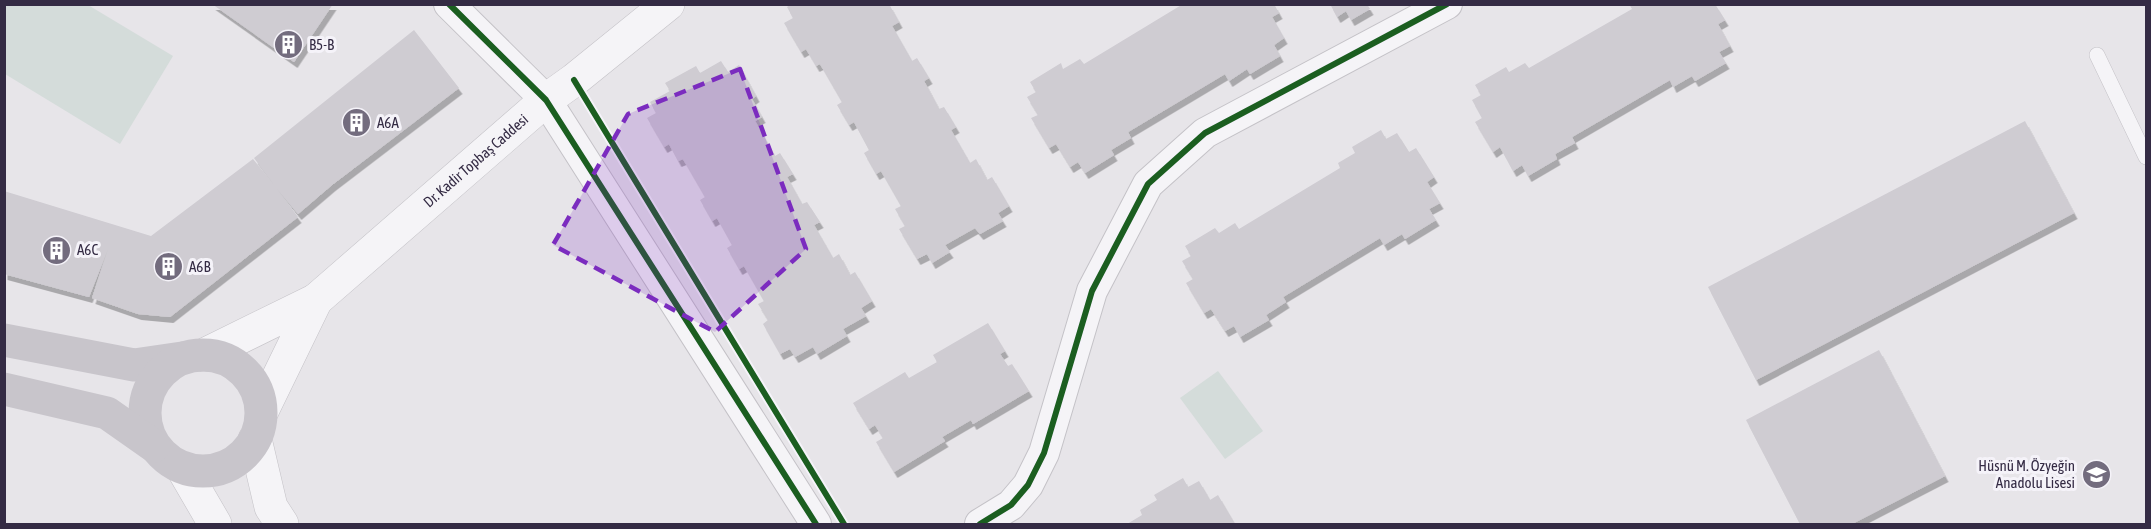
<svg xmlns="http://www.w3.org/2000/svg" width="2151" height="529" font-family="'Asap Condensed',sans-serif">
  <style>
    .green { fill: #d4dcda }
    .building { fill: #cfccd2; filter: url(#shadow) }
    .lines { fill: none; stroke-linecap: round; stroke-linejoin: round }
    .service-casing { stroke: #c4c2c7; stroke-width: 16 }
    .minor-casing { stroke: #c4c2c7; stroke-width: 32 }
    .tertiary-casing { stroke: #c4c2c7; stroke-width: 34 }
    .service { stroke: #f5f4f7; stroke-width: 15 }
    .minor { stroke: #f5f4f7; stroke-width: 30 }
    .tertiary { stroke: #f5f4f7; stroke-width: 33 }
    .secondary { stroke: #c8c5cb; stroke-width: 33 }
    .cycleway-casing { stroke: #f5f3f9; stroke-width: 10 }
    .cycleway { stroke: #1b5e20; stroke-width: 6 }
    .marked { fill: #7b2cbf; fill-opacity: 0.2; stroke: #7b2cbf; stroke-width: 4.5; stroke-dasharray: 12 8; stroke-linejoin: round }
    .labels { text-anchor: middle; stroke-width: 6; stroke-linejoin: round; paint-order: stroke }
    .poi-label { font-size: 15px; fill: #342b44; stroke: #f5f3f9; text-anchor: start }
    .street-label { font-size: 15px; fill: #342b44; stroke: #f5f3f9 }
  </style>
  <defs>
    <filter id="shadow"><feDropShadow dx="3.5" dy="6" stdDeviation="0" flood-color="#0004"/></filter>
  </defs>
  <rect width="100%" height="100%" fill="#e7e5e9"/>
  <g class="green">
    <polygon points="4,5 88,5 173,56 120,144 5,74"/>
    <polygon points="1218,371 1263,431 1225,459 1180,398"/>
  </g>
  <g class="building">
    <polygon points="212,4 333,4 294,62"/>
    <polygon points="791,4 889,4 899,22 892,26 912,61 917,58 929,78 924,81 939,109 944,107 956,127 951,130 970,163 976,159 987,180 992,177 1009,206 998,213 1003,221 980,234 975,228 945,245 950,252 932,263 927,254 917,259 899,229 905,226 895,209 901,206 881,171 876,174 864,153 869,150 854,122 849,125 837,105 842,102 820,64 816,66 806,49 801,52 784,23 793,18 787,7"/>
    <polygon points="1183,4 1274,4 1279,13 1272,17 1284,38 1274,45 1280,56 1250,74 1247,69 1229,81 1225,74 1128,132 1131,138 1111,150 1114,155 1085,173 1078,162 1070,167 1056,144 1049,148 1031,118 1038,115 1027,97 1036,92 1030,82 1061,63 1063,69 1080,59 1084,64"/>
    <polygon points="1330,4 1367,4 1370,9 1351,20 1346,11 1337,17"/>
    <polygon points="1629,4 1715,4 1725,20 1718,24 1730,46 1719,52 1726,63 1695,81 1692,76 1673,87 1670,80 1572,137 1575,143 1555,154 1557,159 1528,176 1522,165 1513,171 1500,147 1493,152 1475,122 1482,118 1472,100 1481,95 1475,85 1506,67 1509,72 1525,63 1529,68 1632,9"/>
    <polygon points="414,30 459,88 332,185 298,214 277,189 298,217 170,317 138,314 92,298 108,249 89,297 4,274 4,191 151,236 253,159 274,185 254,158"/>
    <polygon points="721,61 728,72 739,65 756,96 752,99 762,117 755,121 775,156 780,153 793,174 787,177 802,204 807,202 820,222 814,225 833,258 839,254 850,275 855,272 872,301 861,308 866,316 843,329 847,336 817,354 813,347 795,357 790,349 780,354 763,324 768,320 758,304 764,301 744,266 739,269 727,248 732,245 717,218 712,221 700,200 705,197 683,159 678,161 669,144 664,147 647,118 656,113 650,102 670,91 665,83 696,66 700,73"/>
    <polygon points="2025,121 2074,213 1756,380 1708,287"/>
    <polygon points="1381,130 1386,139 1397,133 1409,152 1416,148 1434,177 1427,182 1440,203 1429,209 1436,220 1405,239 1402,234 1384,245 1380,238 1283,297 1286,302 1266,315 1269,320 1240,337 1234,326 1225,331 1211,309 1204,313 1186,283 1193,279 1182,261 1191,256 1185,246 1215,228 1219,233 1235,223 1239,229 1340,168 1338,163 1355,153 1352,147"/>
    <polygon points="988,323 1005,351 1000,354 1008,366 1012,364 1029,391 973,424 971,420 942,437 945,441 894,472 876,442 883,438 875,425 869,429 853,403 905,372 909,378 937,362 933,355"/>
    <polygon points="1879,350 1945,476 1852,524 1800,524 1746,420"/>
    <polygon points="1183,478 1188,487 1199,481 1210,500 1218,495 1235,524 1127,524 1142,515 1140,510 1157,500 1154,495"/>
  </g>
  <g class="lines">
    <defs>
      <polyline id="service" points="2097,55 2146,157"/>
      <g id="minor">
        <polyline points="449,4 546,100 816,524"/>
        <polyline points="980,524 1011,505 1028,485 1044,453 1092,291 1148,184 1205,133 1447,4"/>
      </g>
      <g id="tertiary">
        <path id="s1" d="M316,300L546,100L574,80L668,4"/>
        <polyline points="204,355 316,300 262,411"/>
        <polyline points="255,439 271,507 282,524"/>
        <polyline points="183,469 215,524"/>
      </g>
    </defs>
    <use href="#service" class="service-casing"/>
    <use href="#minor" class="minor-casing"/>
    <use href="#tertiary" class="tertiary-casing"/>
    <use href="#service" class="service"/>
    <use href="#minor" class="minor"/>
    <use href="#tertiary" class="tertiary"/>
    <g class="secondary">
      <polyline points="4,340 134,365 182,358"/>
      <circle cx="203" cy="413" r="58"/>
      <polyline points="4,389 107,413 154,446"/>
    </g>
    <defs>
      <g id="cycleway">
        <polyline points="449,4 546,100 816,524"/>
        <polyline points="574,80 844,524"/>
        <polyline points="980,524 1011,505 1028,485 1044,453 1092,291 1148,184 1205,133 1447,4"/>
      </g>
    </defs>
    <use href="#cycleway" class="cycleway-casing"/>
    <use href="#cycleway" class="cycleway"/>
  </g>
  <path class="marked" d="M740,69L806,249L715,332L553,245L628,114Z"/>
  <defs>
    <symbol id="building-disc" viewBox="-11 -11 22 22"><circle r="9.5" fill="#736c7e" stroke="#f5f3f9"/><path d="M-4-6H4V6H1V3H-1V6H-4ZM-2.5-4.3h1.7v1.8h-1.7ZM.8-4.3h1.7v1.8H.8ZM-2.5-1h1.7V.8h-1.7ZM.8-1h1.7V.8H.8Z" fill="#fff"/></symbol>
    <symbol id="school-disc" viewBox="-11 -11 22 22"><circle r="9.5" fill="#736c7e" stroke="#f5f3f9"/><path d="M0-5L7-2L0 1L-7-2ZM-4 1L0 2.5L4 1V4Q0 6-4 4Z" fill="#fff"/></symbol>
  </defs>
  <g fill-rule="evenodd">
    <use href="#building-disc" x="272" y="28" width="33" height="33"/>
    <use href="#building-disc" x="340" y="106" width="33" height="33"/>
    <use href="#building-disc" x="40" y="234" width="33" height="33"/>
    <use href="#building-disc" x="152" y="250" width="33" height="33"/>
    <use href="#school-disc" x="2080" y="458" width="33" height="33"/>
  </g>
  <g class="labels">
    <g class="poi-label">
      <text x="309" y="50">B5-B</text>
      <text x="377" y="128">A6A</text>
      <text x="77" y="255">A6C</text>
      <text x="189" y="272">A6B</text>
      <text x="2075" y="471" text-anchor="end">Hüsnü M. Özyeğin<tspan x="2075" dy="17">Anadolu Lisesi</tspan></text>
    </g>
    <g class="street-label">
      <text dy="5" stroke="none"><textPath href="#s1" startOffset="212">Dr. Kadir Topbaş Caddesi</textPath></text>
    </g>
  </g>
  <rect width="2151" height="529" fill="none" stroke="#342b44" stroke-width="12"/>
</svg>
